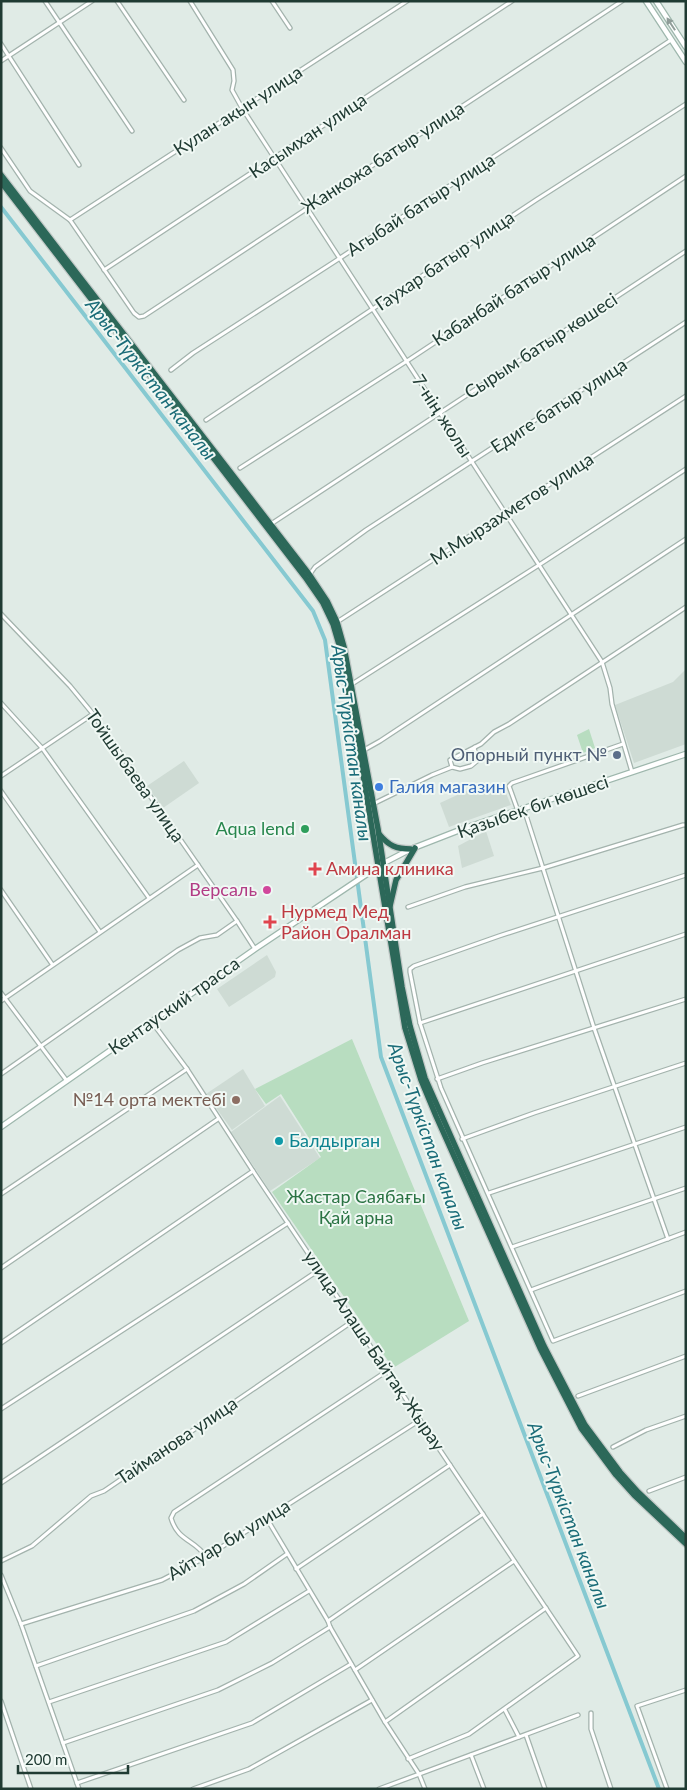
<svg xmlns="http://www.w3.org/2000/svg" width="687" height="1790" font-family="Lato,sans-serif">
  <style>
    .built { fill: #cedbd4 }
    .green { fill: #b8ddc0 }
    .lines { fill: none; stroke-linecap: round; stroke-linejoin: round }
    .canal { stroke: #86c9d1; stroke-width: 4 }
    .street-casing { stroke: #a3b3ad; stroke-width: 5.5 }
    .secondary-casing { stroke: #9eb7ad; stroke-width: 7 }
    .highway-casing { stroke: #c1c8c6; stroke-width: 8 }
    .street { stroke: #fff; stroke-width: 3 }
    .secondary { stroke: #fff; stroke-width: 4.5 }
    .highway { stroke: #2c6859; stroke-width: 5.5 }
    .oneway { fill: #909d99 }
    .service-dot { fill: #5c6f8a; stroke: #f0f8f4; stroke-width: 2 }
    .shop-dot { fill: #3f7fe0; stroke: #f0f8f4; stroke-width: 2 }
    .leisure-dot { fill: #2e9e5b; stroke: #f0f8f4; stroke-width: 2 }
    .health-dot { fill: #e0444e; stroke: #f0f8f4; stroke-width: 2 }
    .hotel-dot { fill: #d1479c; stroke: #f0f8f4; stroke-width: 2 }
    .education-dot { fill: #8d6e63; stroke: #f0f8f4; stroke-width: 2 }
    .culture-dot { fill: #0f9aa8; stroke: #f0f8f4; stroke-width: 2 }
    .labels { text-anchor: middle; stroke-width: 4; stroke-linejoin: round; paint-order: stroke }
    .street-label { font-size: 18px; fill: #203b33; stroke: #f0f8f4 }
    .service-label { font-size: 18px; fill: #4e5e75; stroke: #f0f8f4; text-anchor: end }
    .shop-label { font-size: 18px; fill: #366cbe; stroke: #f0f8f4; text-anchor: start }
    .leisure-label { font-size: 18px; fill: #27864d; stroke: #f0f8f4; text-anchor: end }
    .health-label { font-size: 18px; fill: #be3a42; stroke: #f0f8f4; text-anchor: start }
    .hotel-label { font-size: 18px; fill: #b23c85; stroke: #f0f8f4; text-anchor: end }
    .education-label { font-size: 18px; fill: #785e54; stroke: #f0f8f4; text-anchor: end }
    .culture-label { font-size: 18px; fill: #0d838f; stroke: #f0f8f4; text-anchor: start }
    .park-label { font-size: 18px; fill: #2a7343; stroke: #f0f8f4 }
    .water-label { font-size: 19px; font-style: italic; fill: #1a6c78; stroke: #f0f8f4 }
  </style>
  <rect width="100%" height="100%" fill="#e0ebe6"/>
  <g class="built">
    <polygon points="686,669 686,744 634,763 615,705 673,682"/>
    <polygon points="184,761 199,783 163,808 147,786"/>
    <polygon points="481,784 484,789 494,785 502,784 511,805 449,827 440,803"/>
    <polygon points="486,831 494,856 462,868 458,846"/>
    <polygon points="267,955 276,972 275,977 229,1007 217,989"/>
    <polygon points="243,1069 265,1106 232,1130 206,1094"/>
    <polygon points="280,1096 320,1158 270,1191 231,1132"/>
  </g>
  <g class="green">
    <polygon points="589,729 595,748 583,753 577,735"/>
    <polygon points="352,1039 469,1321 393,1368 272,1192 321,1157 281,1094 266,1104 255,1089"/>
  </g>
  <g class="lines">
    <polyline class="canal" points="1,207 313,611 325,640 381,1057 659,1789"/>
    <defs>
      <g id="street">
        <polyline points="45,1 132,131"/>
        <polyline points="117,1 184,100"/>
        <polyline points="190,1 233,70 234,81 232,90 242,108 602,662 610,688 612,704 632,772"/>
        <polyline points="272,1 290,28"/>
        <polyline points="1,44 79,165"/>
        <polyline points="1,61 92,1"/>
        <polyline points="1,148 30,191 70,220 134,313 139,317 144,316 622,1"/>
        <polyline points="70,220 407,1"/>
        <polyline points="104,270 512,1"/>
        <polyline points="171,370 193,353 334,262 671,40"/>
        <polyline points="206,420 536,200 686,104"/>
        <polyline points="240,468 407,361 686,176"/>
        <polyline points="271,524 686,251"/>
        <polyline points="310,574 315,567 366,530 686,322"/>
        <polyline points="1,614 70,686 93,714 237,921 255,949"/>
        <polyline points="337,622 686,396"/>
        <polyline points="352,684 539,565 686,469"/>
        <polyline points="1,703 42,748 149,898"/>
        <polyline points="364,750 380,741 686,539"/>
        <polyline points="452,767 460,769 471,766 477,761 478,757 474,749 475,747"/>
        <polyline points="1,776 93,714"/>
        <polyline points="1,791 100,932"/>
        <polyline points="373,804 432,775 452,767 450,760 481,744 494,732 509,724 686,607"/>
        <polyline points="524,809 594,1028 668,1239"/>
        <polyline points="518,811 509,786 512,783 623,744"/>
        <polyline points="686,875 499,936 414,966 410,969 410,972 420,1023 441,1088 553,1341 686,1291"/>
        <polyline points="1,890 52,964"/>
        <polyline points="408,907 465,887 543,868 683,825 686,825"/>
        <polyline points="1,993 67,1081"/>
        <polyline points="1,1001 198,865"/>
        <polyline points="152,1022 187,1069 253,1171 578,1656 469,1734 408,1759"/>
        <polyline points="420,1023 686,934"/>
        <polyline points="1,1074 178,950 200,938 217,935 237,921"/>
        <polyline points="437,1079 482,1063 686,999"/>
        <polyline points="462,1139 534,1113 686,1063"/>
        <polyline points="489,1193 686,1127"/>
        <polyline points="1,1194 187,1069"/>
        <polyline points="512,1247 686,1188"/>
        <polyline points="1,1268 218,1119"/>
        <polyline points="531,1290 686,1232"/>
        <polyline points="1,1343 253,1171"/>
        <polyline points="578,1396 686,1356"/>
        <polyline points="1,1409 288,1223"/>
        <polyline points="613,1447 646,1430 686,1416"/>
        <polyline points="1,1483 319,1270"/>
        <polyline points="649,1491 686,1477"/>
        <polyline points="267,1519 328,1621 330,1627 385,1722 419,1774 425,1789"/>
        <path d="M206,1557C195,1539 178,1542 171,1518L174,1512L387,1371"/>
        <polyline points="1,1561 32,1546 91,1496 104,1491 353,1321"/>
        <polyline points="296,1569 450,1465"/>
        <polyline points="1,1575 21,1624 79,1789"/>
        <polyline points="328,1621 483,1514"/>
        <polyline points="21,1624 162,1580 206,1557 420,1420"/>
        <polyline points="36,1666 194,1611 244,1584 287,1554"/>
        <polyline points="355,1670 514,1561"/>
        <polyline points="1,1701 31,1789"/>
        <polyline points="49,1702 226,1642 309,1591"/>
        <polyline points="505,1710 519,1737"/>
        <polyline points="591,1713 591,1729 611,1789"/>
        <polyline points="385,1722 546,1608"/>
        <polyline points="526,1735 545,1789"/>
        <polyline points="63,1743 218,1690 272,1663 330,1627"/>
        <polyline points="471,1755 484,1789"/>
        <polyline points="77,1783 252,1723 351,1664"/>
        <polyline points="193,1789 249,1769 372,1700"/>
        <polyline points="379,1789 578,1715"/>
        <polyline points="667,1789 637,1706 686,1690"/>
      </g>
      <g id="secondary">
        <polyline points="646,1 686,62"/>
        <polyline points="656,1 686,47"/>
        <polyline points="1,1127 255,949 382,864 411,849 465,828 686,754"/>
      </g>
      <g id="highway">
        <polyline points="1,175 309,574 327,601 337,622 344,647 378,829 402,987 410,1026 425,1078 544,1346 585,1425 620,1472 638,1492 686,1538"/>
        <polyline points="1,182 305,577 323,603 333,624 340,648 359,750 405,1028 421,1080 436,1116 540,1348 581,1428 616,1475 634,1495 686,1544"/>
        <path d="M379,834C389,846 396,849 411,849"/>
        <polyline points="390,906 396,880 415,848"/>
      </g>
    </defs>
    <use href="#street" class="street-casing"/>
    <use href="#secondary" class="secondary-casing"/>
    <use href="#highway" class="highway-casing"/>
    <use href="#street" class="street"/>
    <use href="#secondary" class="secondary"/>
    <use href="#highway" class="highway"/>
  </g>
  <defs><path id="oneway-solid" d="M-6-.8H1V-3.2L6.5 0L1 3.2V.8H-6Z" transform="scale(1.25)"/></defs>
  <use class="oneway" href="#oneway-solid" transform="translate(671 24) rotate(-123)"/>
  <circle class="service-dot" cx="617" cy="755" r="5"/>
  <circle class="shop-dot" cx="379" cy="787" r="5"/>
  <circle class="leisure-dot" cx="305" cy="829" r="5"/>
  <g class="health-dot">
    <path d="M312.5 861.5h5v5h5v5h-5v5h-5v-5h-5v-5h5z"/>
    <path d="M267.5 914.5h5v5h5v5h-5v5h-5v-5h-5v-5h5z"/>
  </g>
  <circle class="hotel-dot" cx="267" cy="890" r="5"/>
  <circle class="education-dot" cx="236" cy="1100" r="5"/>
  <circle class="culture-dot" cx="279" cy="1141" r="5"/>
  <g class="labels">
    <g class="street-label">
      <text transform="translate(238 111) rotate(-33)" y="6">Кулан акын улица</text>
      <text transform="translate(308 136) rotate(-34)" y="6">Касымхан улица</text>
      <text transform="translate(383 158) rotate(-33)" y="6">Жанкожа батыр улица</text>
      <text transform="translate(421 205) rotate(-33)" y="6">Агыбай батыр улица</text>
      <text transform="translate(445 261) rotate(-34)" y="6">Гаухар батыр улица</text>
      <text transform="translate(514 290) rotate(-33)" y="6">Кабанбай батыр улица</text>
      <text transform="translate(541 346) rotate(-33)" y="6">Сырым батыр көшесі</text>
      <text transform="translate(559 406) rotate(-33)" y="6">Едиге батыр улица</text>
      <text transform="translate(442 416) rotate(57)" y="6">7-нің жолы</text>
      <text transform="translate(512 509) rotate(-33)" y="6">М.Мырзахметов улица</text>
      <text transform="translate(135 776) rotate(55)" y="6">Тойшыбаева улица</text>
      <text transform="translate(533 807) rotate(-19)" y="6">Қазыбек би көшесі</text>
      <text transform="translate(174 1006) rotate(-35)" y="6">Кентауский трасса</text>
      <text transform="translate(374 1351) rotate(56)" y="6">улица Алаша Байтақ Жырау</text>
      <text transform="translate(177 1441) rotate(-34)" y="6">Тайманова улица</text>
      <text transform="translate(229 1540) rotate(-31)" y="6">Айтуар би улица</text>
    </g>
    <g class="service-label">
      <text x="607" y="761">Опорный пункт №</text>
    </g>
    <g class="shop-label">
      <text x="389" y="793">Галия магазин</text>
    </g>
    <g class="leisure-label">
      <text x="295" y="835">Aqua lend</text>
    </g>
    <g class="health-label">
      <text x="326" y="875">Амина клиника</text>
      <text x="281" y="918">Нурмед Мед<tspan x="281" dy="21">Район Оралман</tspan></text>
    </g>
    <g class="hotel-label">
      <text x="257" y="896">Версаль</text>
    </g>
    <g class="education-label">
      <text x="226" y="1106">№14 орта мектебі</text>
    </g>
    <g class="culture-label">
      <text x="289" y="1147">Балдырган</text>
    </g>
    <g class="park-label">
      <text x="356" y="1203">Жастар Саябағы<tspan x="356" dy="21">Қай арна</tspan></text>
    </g>
    <g class="water-label">
      <text transform="translate(151 379) rotate(52)" y="7">Арыс-Түркістан каналы</text>
      <text transform="translate(352 743) rotate(82)" y="7">Арыс-Түркістан каналы</text>
      <text transform="translate(428 1136) rotate(70)" y="7">Арыс-Түркістан каналы</text>
      <text transform="translate(569 1515) rotate(69)" y="7">Арыс-Түркістан каналы</text>
    </g>
  </g>
  <rect width="687" height="1790" fill="none" stroke="#203b33" stroke-width="5"/>
  <path d="M18 1765v8h110v-8" fill="none" stroke="#203b33" stroke-width="2.5"/>
  <text x="25" y="1765" font-size="15" fill="#203b33" stroke="#f0f8f4" stroke-width="4" paint-order="stroke">200 m</text>
</svg>
